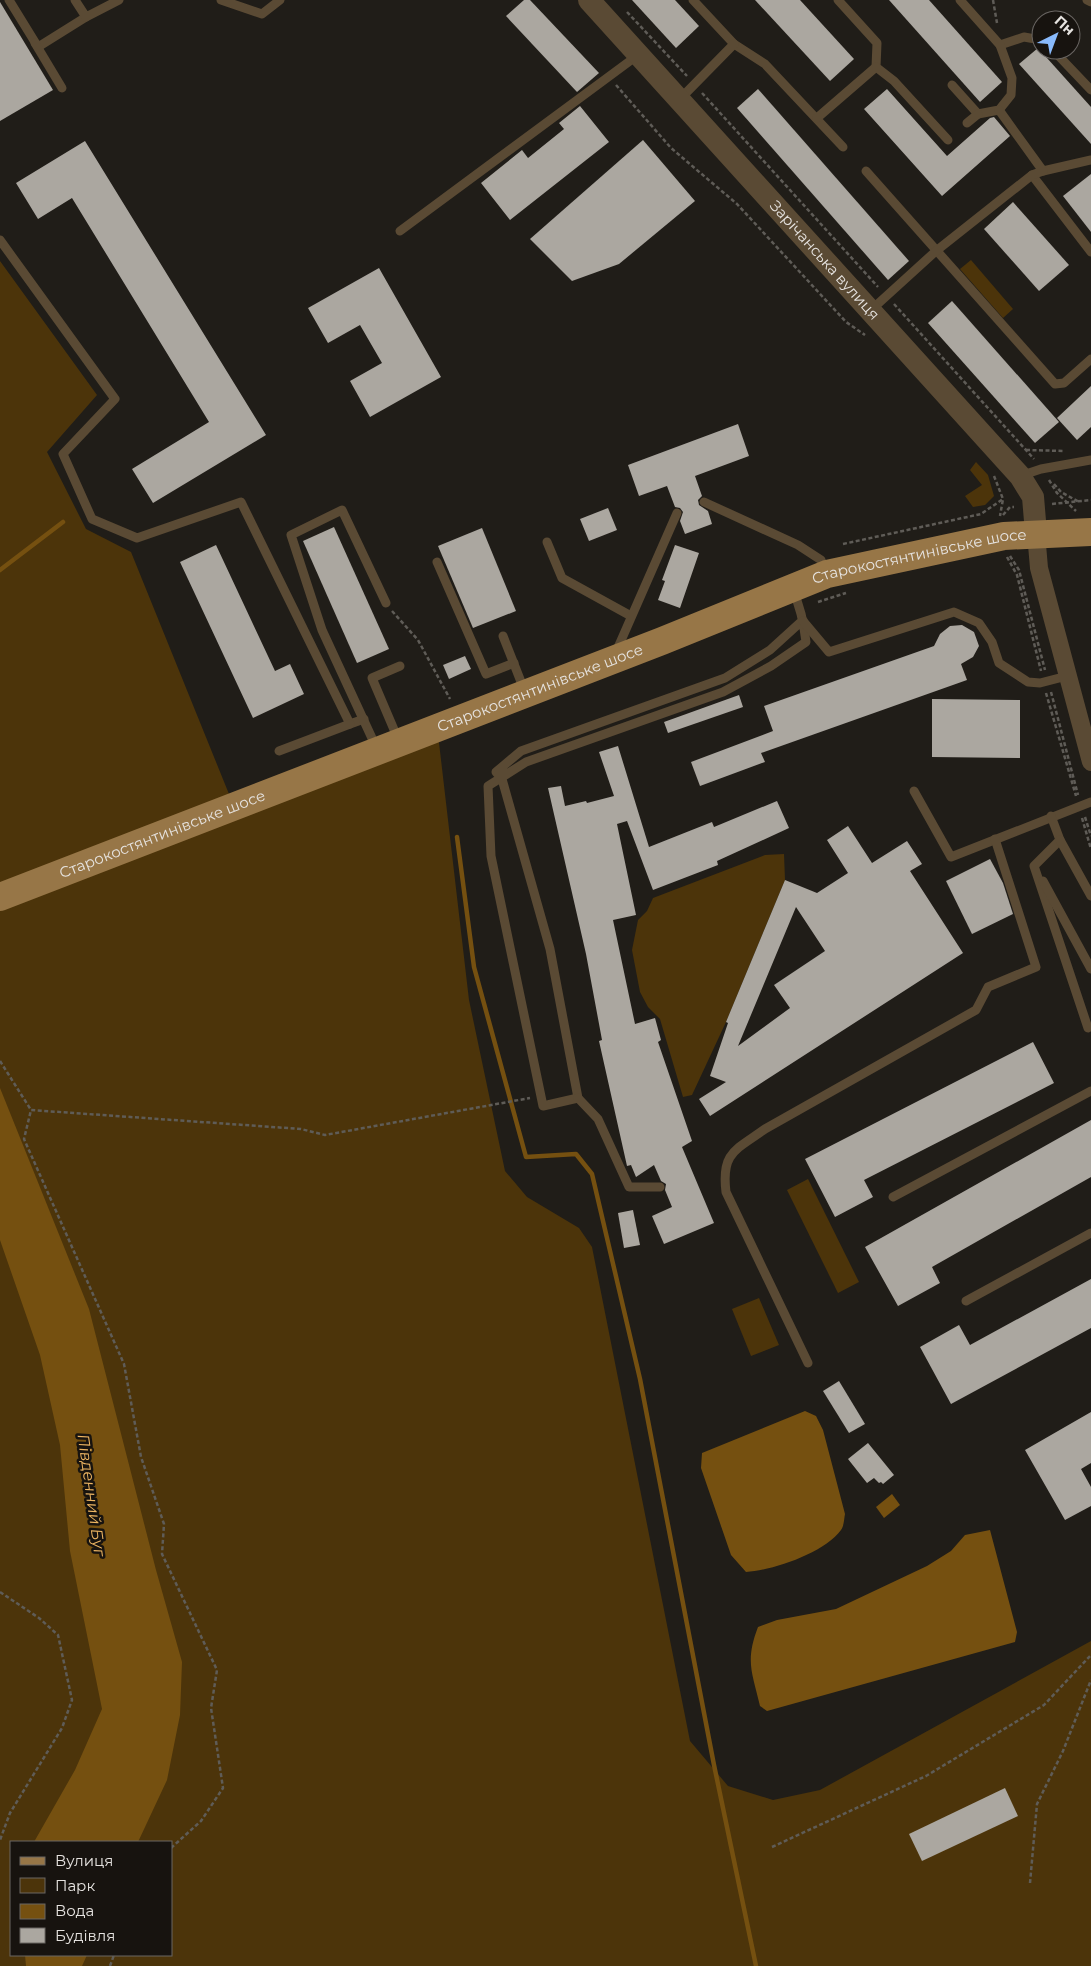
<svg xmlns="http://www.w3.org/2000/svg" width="1091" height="1966" font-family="Montserrat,sans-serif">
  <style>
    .green { fill: #4c340a; fill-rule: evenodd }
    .water { fill: #755010 }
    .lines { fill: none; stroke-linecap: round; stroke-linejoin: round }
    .stream { stroke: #755010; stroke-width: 4.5 }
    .building { fill: #aba7a0; fill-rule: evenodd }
    .path { stroke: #5f5c57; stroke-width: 2.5; stroke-dasharray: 4 2.5; stroke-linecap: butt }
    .service { stroke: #5a4a34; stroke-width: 9 }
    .minor { stroke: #5a4a34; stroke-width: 18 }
    .tertiary { stroke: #5a4a34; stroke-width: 22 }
    .primary { stroke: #977647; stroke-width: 28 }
    .labels { text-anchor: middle; stroke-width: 5; stroke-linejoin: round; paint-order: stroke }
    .street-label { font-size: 15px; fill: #e6e3e0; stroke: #17130f }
    .water-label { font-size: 16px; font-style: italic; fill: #eeb663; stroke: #17130f }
  </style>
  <rect width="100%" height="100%" fill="#201d18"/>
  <g class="green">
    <polygon points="971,260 1013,309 1003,318 960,269"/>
    <polygon points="0,261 97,395 47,452 86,529 131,552 231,799 0,889"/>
    <polygon points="976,462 988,475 994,496 985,505 973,507 965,496 982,485 970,470"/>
    <path d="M438,734L469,1000L505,1171L527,1197L579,1228L592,1247L690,1741L728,1786L773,1800L820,1790L1091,1641V1966H0V904ZM11,1842H171V1955H11Z"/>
    <polygon points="784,854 785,880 726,1022 692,1095 683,1097 660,1019 648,1007 640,992 632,950 638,920 647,911 653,898 765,855"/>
    <polygon points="808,1179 859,1282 838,1293 787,1190"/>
    <polygon points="759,1298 779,1345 751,1356 732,1309"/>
  </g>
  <g class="water">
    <polygon points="0,1088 89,1309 156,1570 182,1662 180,1715 167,1780 138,1842 34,1842 75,1770 102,1709 70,1551 60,1445 40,1355 0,1240"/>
    <path d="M805,1411L816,1416L823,1430L845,1514C844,1519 844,1526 841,1530C824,1553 774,1570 746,1572L731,1555L701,1468L702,1453Z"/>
    <polygon points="892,1494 900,1505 884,1518 876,1507"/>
    <path d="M990,1530L1017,1632L1015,1642L767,1711L760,1706C752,1672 745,1661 758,1627L777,1620L836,1609L927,1566L951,1551L965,1535Z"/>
    <polygon points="25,1955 87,1955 82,1966 26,1966"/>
  </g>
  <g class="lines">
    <g class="stream">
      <polyline points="0,570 63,522"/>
      <polyline points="457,837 474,967 526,1157 576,1154 592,1174 640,1379 714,1765 756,1966"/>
    </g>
  </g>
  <g class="building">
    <polygon points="524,0 530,0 599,73 577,92 506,16"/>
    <polygon points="632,0 675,0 699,26 676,48"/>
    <polygon points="755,0 800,0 854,59 830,81"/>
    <polygon points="889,0 929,0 1002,82 980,102"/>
    <polygon points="0,2 53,90 0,121"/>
    <polygon points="1038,48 1091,107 1091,144 1019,64"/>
    <polygon points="758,89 909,261 888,280 737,108"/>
    <polygon points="887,89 947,156 990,118 994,117 1010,136 942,196 864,109"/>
    <polygon points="580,106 609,142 510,220 481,183 522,150 528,158 564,129 559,123"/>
    <polygon points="643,140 695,201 619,264 572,281 530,239"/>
    <polygon points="85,141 266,435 153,503 132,469 209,422 72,198 38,219 16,183"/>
    <polygon points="1091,174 1091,232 1063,196"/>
    <polygon points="1013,202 1069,265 1039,291 984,229"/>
    <polygon points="379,268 441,377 370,417 350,381 382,363 360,325 328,343 308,308"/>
    <polygon points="952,301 1059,422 1035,443 928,323"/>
    <polygon points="1091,386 1091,427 1077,440 1057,418"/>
    <polygon points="738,424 749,456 695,476 702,496 698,500 699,505 708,511 712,524 685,534 680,521 683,512 680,508 675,507 667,486 639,496 628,465"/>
    <polygon points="608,508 617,530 589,541 580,519"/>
    <polygon points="334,527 389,649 357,663 303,541"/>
    <polygon points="482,528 516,611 473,628 438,546"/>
    <polygon points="216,545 275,671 290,664 304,694 253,718 180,562"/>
    <polygon points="675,545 699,553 680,608 658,600 665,581 662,580"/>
    <polygon points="962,625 974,632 979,646 973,657 961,664 967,680 761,753 765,762 700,786 691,762 773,731 764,706 934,646 940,634 950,626"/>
    <polygon points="465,656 471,669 449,679 443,665"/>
    <polygon points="739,695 743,707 668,733 664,722"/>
    <polygon points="932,699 1020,700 1020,758 932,757"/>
    <polygon points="618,746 649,847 712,822 714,827 777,801 789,828 717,861 718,865 653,890 627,821 617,824 636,915 613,920 635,1024 655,1018 661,1040 658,1042 692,1141 682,1147 714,1223 664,1244 652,1216 672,1207 665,1190 666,1184 661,1181 654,1165 636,1177 631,1165 627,1166 599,1041 602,1040 586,954 548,788 561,786 565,806 586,801 587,803 614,796 599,752"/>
    <path d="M848,826L872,863L907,841L922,864L910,871L963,953L710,1116L699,1099L726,1082L710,1076L728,1023L726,1022L785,880L817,893L848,873L827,840ZM796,907L825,951L774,985L790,1008L738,1046Z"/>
    <polygon points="990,859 1003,883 1013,914 972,934 946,881"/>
    <polygon points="1033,1042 1054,1083 864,1180 873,1197 835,1217 805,1159"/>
    <polygon points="1091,1120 1091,1177 932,1267 940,1283 898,1306 865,1247"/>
    <polygon points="633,1210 640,1245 624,1248 618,1213"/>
    <polygon points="1091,1279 1091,1328 951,1404 920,1347 959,1325 970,1345"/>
    <polygon points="839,1381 865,1424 849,1433 823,1391"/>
    <polygon points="1091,1412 1091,1463 1081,1469 1091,1487 1091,1506 1065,1520 1025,1450"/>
    <polygon points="868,1443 894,1475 883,1484 881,1482 879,1483 874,1478 867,1483 848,1459"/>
    <polygon points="1005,1788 1018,1816 922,1861 909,1834"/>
  </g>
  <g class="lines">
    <g class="path">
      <polyline points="993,0 997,23"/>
      <polyline points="627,12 687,76"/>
      <polyline points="616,85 671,148 737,204 846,322 865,335"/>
      <polyline points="702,93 878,287"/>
      <polyline points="894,304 1034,459"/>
      <polyline points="1026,450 1065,451"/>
      <polyline points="994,476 1003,499 1000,516"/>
      <polyline points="1049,480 1057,493 1076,511"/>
      <polyline points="1054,484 1061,492 1079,502"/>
      <polyline points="1052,504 1091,500"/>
      <polyline points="1003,515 1010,507 1014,507"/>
      <polyline points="843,544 981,514 1003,499"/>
      <polyline points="1010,556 1019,570 1045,670"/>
      <polyline points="1007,557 1017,575 1041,671"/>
      <polyline points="818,602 846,593"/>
      <polyline points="392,611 418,640 450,699"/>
      <polyline points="1051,692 1078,795"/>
      <polyline points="1046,693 1076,796"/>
      <polyline points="1085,817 1091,836"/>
      <polyline points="1082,818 1091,849"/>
      <polyline points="0,1061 31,1110"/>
      <polyline points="0,1592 39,1618 58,1635 72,1700 62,1728 10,1813 0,1840"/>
      <polyline points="772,1847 926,1776 1044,1705 1091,1655"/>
      <polyline points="171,1848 201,1821 223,1788 211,1708 217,1670 162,1554 164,1524 141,1457 124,1364 24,1139 31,1110 301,1129 325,1135 530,1098"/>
      <polyline points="1030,1883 1037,1804 1063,1751 1091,1680"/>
      <polyline points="110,1966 114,1955"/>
    </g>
    <g class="service">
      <polyline points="9,0 38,47 86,17"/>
      <polyline points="75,0 86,17 119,0"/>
      <polyline points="221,0 262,14 280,0"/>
      <polyline points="693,0 734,44 765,64 843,147"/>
      <polyline points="838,0 877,43 876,67 894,81 948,140"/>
      <polyline points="1087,0 1091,2"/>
      <polyline points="35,43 62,88"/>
      <polyline points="1000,45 1024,37 1041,40"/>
      <polyline points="1053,50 1091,90"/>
      <polyline points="952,85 978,114 999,110 1011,95 1012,78 1000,45 960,0"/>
      <polyline points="680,99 734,44"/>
      <polyline points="817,118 876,67"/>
      <polyline points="967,123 978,114"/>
      <polyline points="866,171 1055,384 1064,383 1091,359"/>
      <polyline points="1043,171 1091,160"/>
      <polyline points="1032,175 1091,252"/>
      <polyline points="400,231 638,55"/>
      <polyline points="0,240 115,399 63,454 92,519 137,538 241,502 350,724 364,719"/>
      <polyline points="870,311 936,251 1032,175 1043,171 999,110"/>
      <polyline points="1020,476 1041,469 1091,460"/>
      <polyline points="704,502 798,545 821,560 826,571"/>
      <polyline points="547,542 562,578 631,616"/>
      <polyline points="437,562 486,674 514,663"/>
      <path d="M793,591C801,608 804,624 806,642L771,666L723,692L526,762L488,786L491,856L543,1106L578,1098L550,949L502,779L496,772L521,751L725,678L770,650L803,620"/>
      <polyline points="803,621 829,652 954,612 979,623 992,642 999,663 1028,682 1040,683 1067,676"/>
      <polyline points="503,636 525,692"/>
      <polyline points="616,652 677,513"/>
      <polyline points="398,739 372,678 400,666"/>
      <polyline points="377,749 322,630 291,535 342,510 386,603"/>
      <polyline points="279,751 350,724"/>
      <polyline points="914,791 951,857 1091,802"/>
      <polyline points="1051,816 1060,840 1034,866 1088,1028"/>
      <polyline points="1060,840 1091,896"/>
      <polyline points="1043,881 1091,969"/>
      <polyline points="578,1098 598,1119 629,1187 660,1187"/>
      <polyline points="893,1197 1091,1091"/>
      <polyline points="966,1301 1091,1233"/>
      <path d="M808,1363L726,1192C721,1152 736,1150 765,1129L976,1010L988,987L1036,967L995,839"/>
    </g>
    <polyline class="minor" points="1036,533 1039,568 1091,762"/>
    <path class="tertiary" id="s1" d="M589,0L1020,476L1033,497L1036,533"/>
    <path class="primary" id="s2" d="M0,897L662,641L827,574L1004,536L1091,532"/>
  </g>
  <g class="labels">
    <g class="street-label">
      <text dy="5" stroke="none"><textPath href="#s1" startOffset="351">Зарічанська вулиця</textPath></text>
      <text dy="5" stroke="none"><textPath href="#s2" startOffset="982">Старокостянтинівське шосе</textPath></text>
      <text dy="5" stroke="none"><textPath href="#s2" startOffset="579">Старокостянтинівське шосе</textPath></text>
      <text dy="5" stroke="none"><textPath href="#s2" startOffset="174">Старокостянтинівське шосе</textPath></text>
    </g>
    <g class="water-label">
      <text transform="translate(92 1495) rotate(82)" y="6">Південний Буг</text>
    </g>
  </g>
  <rect x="10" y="1841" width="162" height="115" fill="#17130f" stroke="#6a6663"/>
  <rect x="20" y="1857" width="25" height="8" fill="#977647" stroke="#6a6663"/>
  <text x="55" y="1866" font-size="15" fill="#e6e3e0">Вулиця</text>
  <rect x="20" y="1878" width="25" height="15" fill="#4c340a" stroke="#6a6663"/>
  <text x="55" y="1891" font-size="15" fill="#e6e3e0">Парк</text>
  <rect x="20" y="1904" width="25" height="15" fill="#755010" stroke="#6a6663"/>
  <text x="55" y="1916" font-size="15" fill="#e6e3e0">Вода</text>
  <rect x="20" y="1928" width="25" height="15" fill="#aba7a0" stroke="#6a6663"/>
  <text x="55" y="1941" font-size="15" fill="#e6e3e0">Будівля</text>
  <g transform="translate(1056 35) rotate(42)"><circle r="24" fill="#17130f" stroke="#6a6663"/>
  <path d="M0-4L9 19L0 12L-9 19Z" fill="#89bafc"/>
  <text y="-8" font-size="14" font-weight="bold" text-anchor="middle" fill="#e6e3e0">Пн</text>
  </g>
</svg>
